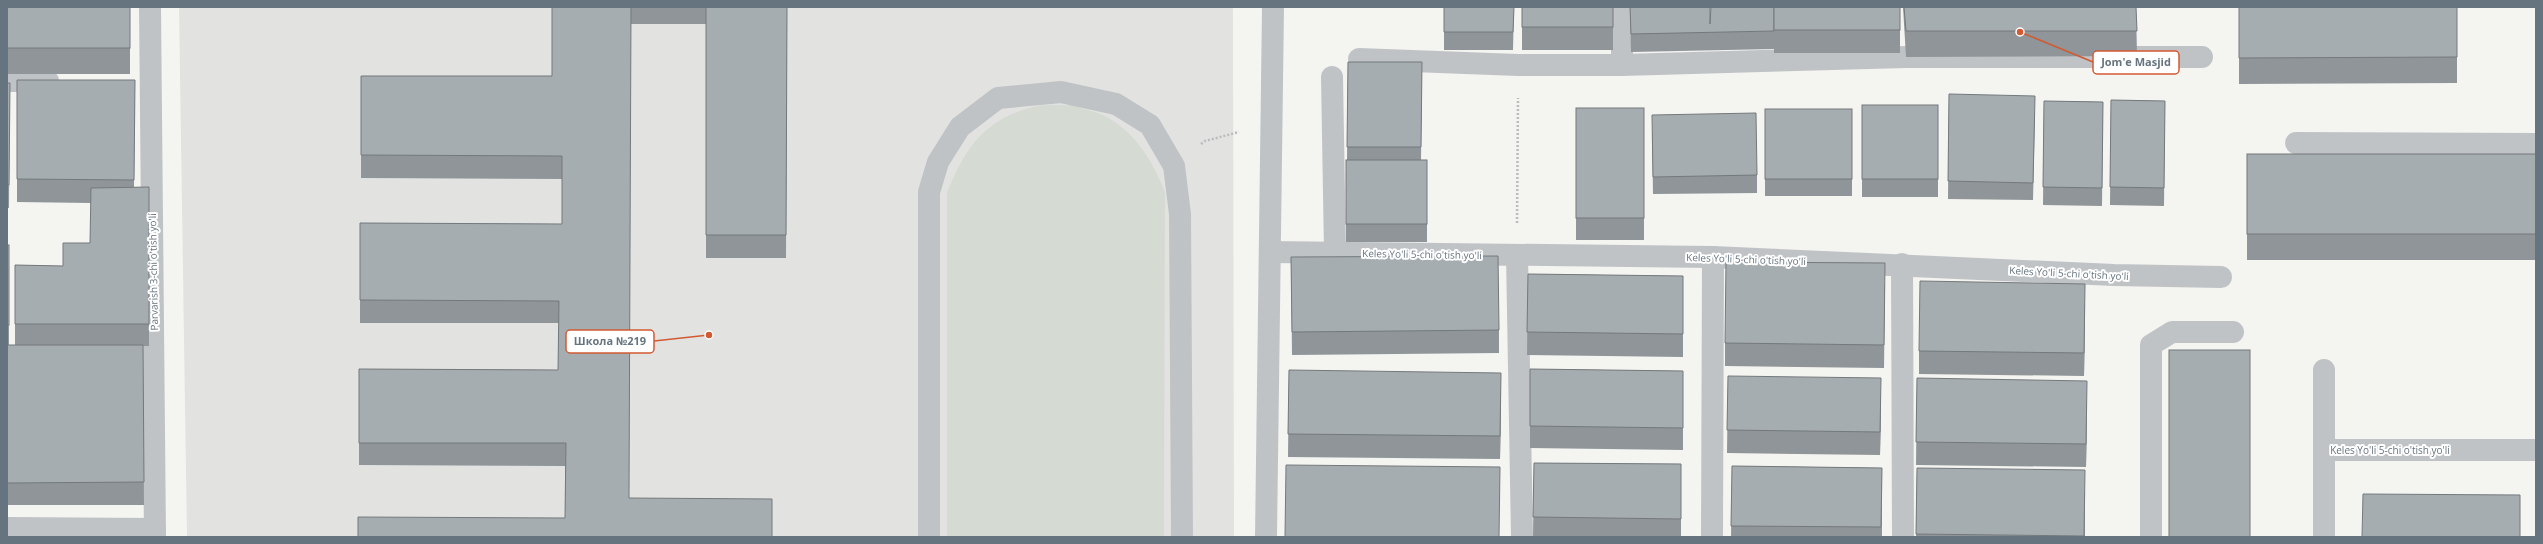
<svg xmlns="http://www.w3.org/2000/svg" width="2543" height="544" font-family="'Open Sans',sans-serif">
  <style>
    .built { fill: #e2e3e1 }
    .green { fill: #d5dbd2 }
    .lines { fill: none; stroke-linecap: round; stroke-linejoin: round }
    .path { stroke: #b9bbbd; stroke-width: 2.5; stroke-dasharray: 2 2; stroke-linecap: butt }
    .lane { stroke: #c0c3c6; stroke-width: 22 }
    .street { stroke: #c0c3c6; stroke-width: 22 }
    .wall { fill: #8f9598 }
    .shaded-wall { fill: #74797c }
    .building { fill: #a6adb1; stroke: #74797c }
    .labels { text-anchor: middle; stroke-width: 4; stroke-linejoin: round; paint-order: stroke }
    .street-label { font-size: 10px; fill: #66747f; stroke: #fff }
    .leader { fill: none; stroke: #d25a33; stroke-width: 1.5 }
    .callout-dot { fill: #d25a33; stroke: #fff; stroke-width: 1.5 }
    .callout { fill: #fff; stroke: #d25a33; stroke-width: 1.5 }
    .callout-label { font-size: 11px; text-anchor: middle; font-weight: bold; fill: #66747f }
  </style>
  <rect width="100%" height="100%" fill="#f4f4f1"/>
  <polygon class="built" points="179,7 1233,7 1234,537 187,537"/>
  <path class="green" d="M1072,105C1083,109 1095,111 1105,116C1136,133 1152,160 1165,192L1164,537H947V193C965,147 987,116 1038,106C1049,104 1061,106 1072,105Z"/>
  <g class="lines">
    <g class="path">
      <polyline points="1201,144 1205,141 1239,132"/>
      <polyline points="1517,223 1518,98"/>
    </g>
    <g class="lane">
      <polyline points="1359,59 1518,65 1622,65 1906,57 2202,57"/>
      <polyline points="1622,65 1622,7"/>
      <polyline points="2296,143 2536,144"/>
      <polyline points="929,537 929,192 938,162 960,127 998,98 1061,92 1116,104 1150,125 1174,166 1180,214 1182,537"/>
      <polyline points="2151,537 2151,345 2172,332 2233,332"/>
    </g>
    <g class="street">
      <polyline points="150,7 155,537"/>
      <polyline points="1332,77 1335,253"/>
      <polyline points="7,81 48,81"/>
      <polyline points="1270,252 1713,257 2114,275 2221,277"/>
      <polyline points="1517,255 1522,537"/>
      <polyline points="1902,264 1903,537"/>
      <polyline points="2324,450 2536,450"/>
      <polyline points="7,528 155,529"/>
      <polyline points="1266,537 1273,7"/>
      <polyline points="1712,537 1713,257"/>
      <polyline points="2324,537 2324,370"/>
    </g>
  </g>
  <g class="wall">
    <rect x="7" y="7" width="123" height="67"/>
    <polygon points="552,7 787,7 786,258 706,258 706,24 631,24 565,518 565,466 359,465 359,369 558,370 559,323 360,323 360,223 562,224 562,179 361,178 361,76 552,76"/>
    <polygon points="1444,7 1514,7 1513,50 1444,50"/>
    <rect x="1522" y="7" width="91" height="43"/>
    <polygon points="1630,7 1710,7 1710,24 1774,7 1774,49 1631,52"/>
    <rect x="1774" y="7" width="126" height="46"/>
    <polygon points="1903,7 2136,7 2137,56 1906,57"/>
    <polygon points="2239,7 2457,7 2457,83 2239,84"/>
    <polygon points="1348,62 1422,62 1421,160 1427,160 1427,242 1346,242 1346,160 1347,160"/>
    <polygon points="17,80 135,80 134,187 149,187 149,346 143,346 144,505 7,505 7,245 9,245 9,345 15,345 15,265 63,266 90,243 91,203 17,202"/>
    <polygon points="7,83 10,83 9,208 7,208"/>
    <polygon points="1949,94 2035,113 2033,200 1948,199"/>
    <polygon points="2111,100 2165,101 2164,206 2110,205"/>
    <polygon points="2044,101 2103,102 2102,206 2043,205"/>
    <rect x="1862" y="105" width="76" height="92"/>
    <rect x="1576" y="108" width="68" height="132"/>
    <rect x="1765" y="109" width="87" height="87"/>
    <polygon points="1652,132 1757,175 1757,193 1653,194"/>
    <rect x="2247" y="154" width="289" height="106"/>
    <polygon points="1291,257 1499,330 1499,353 1292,355"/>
    <polygon points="1528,274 1683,276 1683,357 1527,355"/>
    <polygon points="1885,286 1884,368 1725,366 1725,343"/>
    <polygon points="2085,306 2084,376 1919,374 1919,351"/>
    <polygon points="1530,369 1683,371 1683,450 1530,448"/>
    <polygon points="1289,370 1501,395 1500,459 1288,457"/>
    <polygon points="1728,376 1881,401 1880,455 1727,453"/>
    <polygon points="1917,378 2087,404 2086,467 1916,465"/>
    <polygon points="1534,463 1681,464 1681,537 1533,537"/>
    <polygon points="1732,466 1882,468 1882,537 1731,537"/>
    <polygon points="1917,468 2085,493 2085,537 1916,537"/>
  </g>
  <g class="shaded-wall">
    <polygon points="2085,284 2085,306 2084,376 2084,353"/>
    <polygon points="1501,373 1501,395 1500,459 1500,436"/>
    <polygon points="1881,378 1881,401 1880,455 1880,432"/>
    <polygon points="2087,381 2087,404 2086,467 2086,444"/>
  </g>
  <g class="building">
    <rect x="7" y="7" width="123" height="41"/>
    <polygon points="552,7 631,7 629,498 772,499 772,537 358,537 358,517 565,518 566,443 359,443 359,369 558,370 559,301 360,300 360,223 562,224 562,156 361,155 361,76 552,76"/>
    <polygon points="706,7 787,7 786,235 706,235"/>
    <polygon points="1444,7 1514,7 1513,32 1444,32"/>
    <rect x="1522" y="7" width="91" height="20"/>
    <polygon points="1630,7 1710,7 1710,24 1711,7 1774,7 1774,31 1631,34"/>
    <rect x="1774" y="7" width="126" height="23"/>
    <polygon points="1904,7 2136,7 2137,31 1906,31"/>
    <polygon points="2239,7 2457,7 2457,57 2239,58"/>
    <polygon points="1348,62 1422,62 1421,147 1347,147"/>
    <polygon points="17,80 135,80 134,180 17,179"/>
    <polygon points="7,83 10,83 9,185 7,185"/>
    <polygon points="1949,94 2035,96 2033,183 1948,181"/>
    <polygon points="2111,100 2165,101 2164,188 2110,187"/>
    <polygon points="2044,101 2103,102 2102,188 2043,187"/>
    <rect x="1862" y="105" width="76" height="74"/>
    <rect x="1576" y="108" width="68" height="110"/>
    <rect x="1765" y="109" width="87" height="70"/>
    <polygon points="1756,113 1757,175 1653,177 1652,115"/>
    <rect x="2247" y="154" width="289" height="80"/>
    <rect x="1346" y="160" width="81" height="64"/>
    <polygon points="149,187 149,324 15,324 15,265 63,266 63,243 90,243 91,188"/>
    <rect x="7" y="245" width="2" height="80"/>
    <polygon points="1498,256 1499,330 1292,332 1291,257"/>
    <polygon points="1726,262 1885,263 1884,345 1725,343"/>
    <polygon points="1528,274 1683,276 1683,334 1527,332"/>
    <polygon points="1920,281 2085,284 2084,353 1919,351"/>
    <polygon points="7,345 143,345 144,482 7,483"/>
    <rect x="2169" y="350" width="81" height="187"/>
    <polygon points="1530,369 1683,371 1683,428 1530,426"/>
    <polygon points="1289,370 1501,373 1500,436 1288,434"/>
    <polygon points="1728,376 1881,378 1880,432 1727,430"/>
    <polygon points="1917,378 2087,381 2086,444 1916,442"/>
    <polygon points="1534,463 1681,464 1681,519 1533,517"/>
    <polygon points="1286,465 1500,467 1499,537 1285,537"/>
    <polygon points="1732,466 1882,468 1881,527 1731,526"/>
    <polygon points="1917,468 2085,470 2084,536 1916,534"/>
    <polygon points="2363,494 2520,495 2520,537 2362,537"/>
  </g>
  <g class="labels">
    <g class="street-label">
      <text transform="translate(1422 254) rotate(1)" y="4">Keles Yo'li 5-chi o'tish yo'li</text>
      <text transform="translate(1746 259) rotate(2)" y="4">Keles Yo'li 5-chi o'tish yo'li</text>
      <text transform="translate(153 272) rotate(-91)" y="4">Parvarish 3-chi o'tish yo'li</text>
      <text transform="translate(2069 273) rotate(3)" y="4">Keles Yo'li 5-chi o'tish yo'li</text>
      <text x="2390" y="454">Keles Yo'li 5-chi o'tish yo'li</text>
    </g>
  </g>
  <path class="leader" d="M2020 32L2093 62M709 335L654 341"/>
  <g class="callout-dot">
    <circle cx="2020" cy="32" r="4"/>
    <circle cx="709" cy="335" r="4"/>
  </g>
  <g class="callout">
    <rect x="2093" y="51" width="86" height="23" rx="4"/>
    <rect x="566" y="330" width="88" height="23" rx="4"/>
  </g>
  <g class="callout-label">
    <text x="2136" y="66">Jom'e Masjid</text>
    <text x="610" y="345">Школа №219</text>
  </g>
  <rect width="2543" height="544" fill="none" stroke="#66747f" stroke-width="16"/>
</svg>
